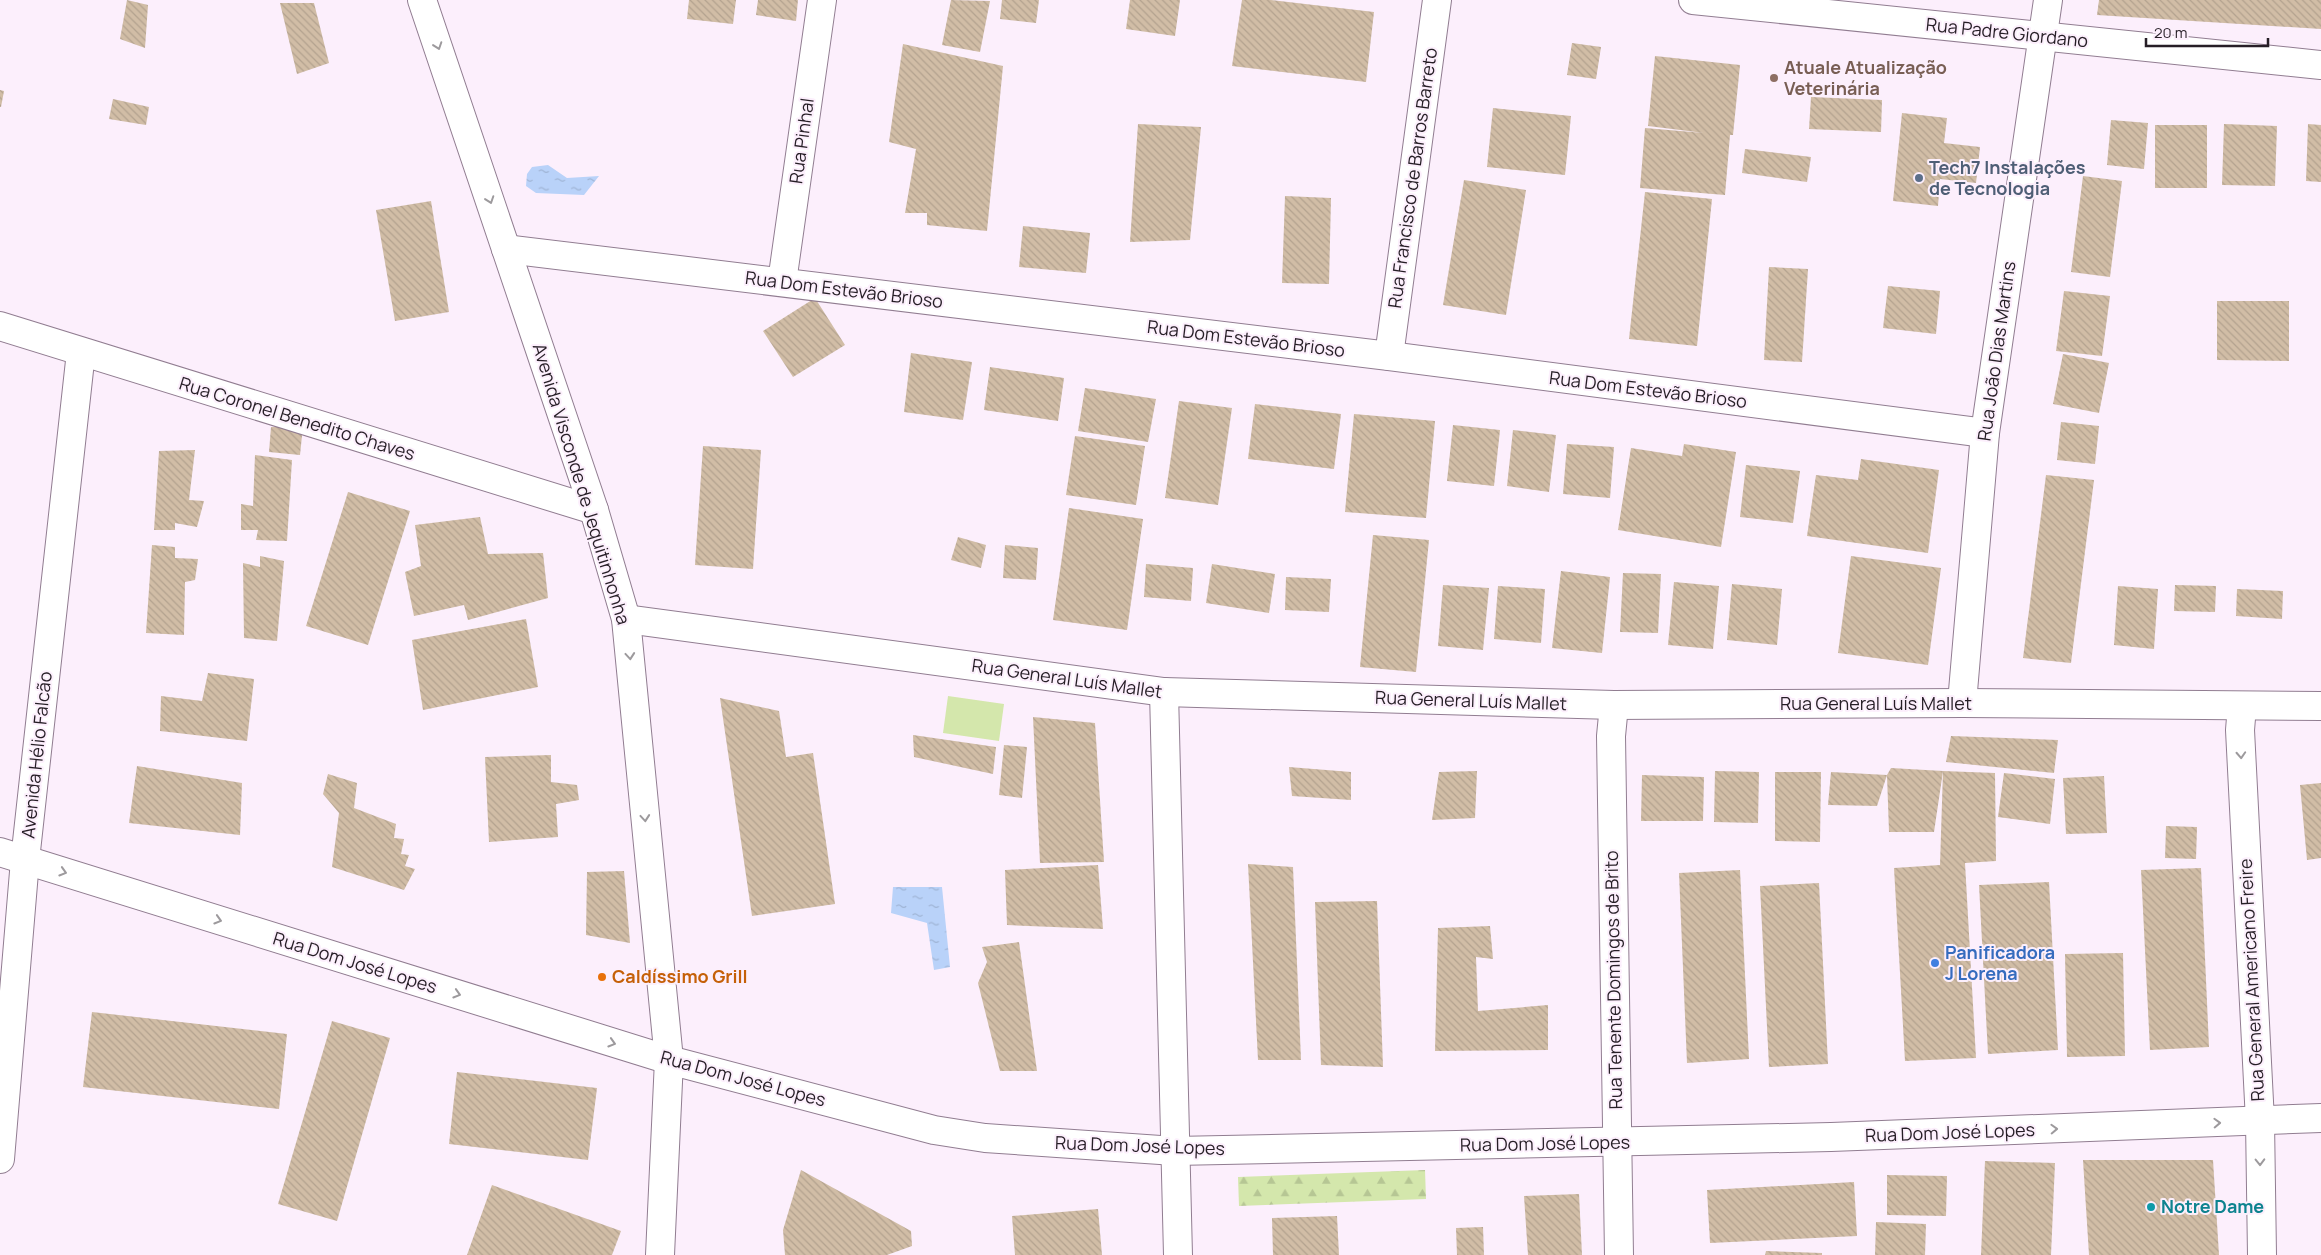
<svg xmlns="http://www.w3.org/2000/svg" width="2321" height="1255" font-family="Manrope,sans-serif">
  <style>
    .forest { fill: url(#forest-firs) }
    .pitch { fill: #d4e7ac }
    .water { fill: url(#water-ripples) }
    .building { fill: url(#building-back-hatch) }
    .lines { fill: none; stroke-linecap: round; stroke-linejoin: round }
    .minor-casing { stroke: #917d91; stroke-width: 30 }
    .tertiary-casing { stroke: #917d91; stroke-width: 30 }
    .minor { stroke: #fff; stroke-width: 28 }
    .tertiary { stroke: #fff; stroke-width: 28 }
    .oneway { stroke: #9d9a9d }
    .education-dot { fill: #8d6e63; stroke: #fceffc; stroke-width: 2 }
    .service-dot { fill: #5c6f8a; stroke: #fceffc; stroke-width: 2 }
    .shop-dot { fill: #3f7fe0; stroke: #fceffc; stroke-width: 2 }
    .food-dot { fill: #e8710a; stroke: #fceffc; stroke-width: 2 }
    .culture-dot { fill: #0f9aa8; stroke: #fceffc; stroke-width: 2 }
    .labels { text-anchor: middle; stroke-width: 4; stroke-linejoin: round; paint-order: stroke }
    .street-label { font-size: 18px; fill: #261e26; stroke: #fceffc }
    .education-label { font-size: 18px; font-weight: bold; fill: #785e54; stroke: #fceffc; text-anchor: start }
    .service-label { font-size: 18px; font-weight: bold; fill: #4e5e75; stroke: #fceffc; text-anchor: start }
    .shop-label { font-size: 18px; font-weight: bold; fill: #366cbe; stroke: #fceffc; text-anchor: start }
    .food-label { font-size: 18px; font-weight: bold; fill: #c56008; stroke: #fceffc; text-anchor: start }
    .culture-label { font-size: 18px; font-weight: bold; fill: #0d838f; stroke: #fceffc; text-anchor: start }
  </style>
  <defs>
    <pattern id="forest-firs" width="22" height="20" patternUnits="userSpaceOnUse" patternTransform="scale(1.25)"><rect width="22" height="20" fill="#d4e7ac"/><path d="M5 1l3.5 6h-7zM16 11l3.5 6h-7z" fill="#b6c694"/></pattern>
    <pattern id="water-ripples" width="26" height="14" patternUnits="userSpaceOnUse" patternTransform="scale(1.25)"><rect width="26" height="14" fill="#b9d2f9"/><path d="M2 4q2-2 4 0t4 0M15 11q2-2 4 0t4 0" fill="none" stroke="#9fb4d5"/></pattern>
    <pattern id="building-back-hatch" width="6" height="6" patternUnits="userSpaceOnUse" patternTransform="scale(1.25)"><rect width="6" height="6" fill="#d1bda6"/><path d="M-1 5l2 2M0 0l6 6M5-1l2 2" fill="none" stroke="#b3a28f"/></pattern>
  </defs>
  <rect width="100%" height="100%" fill="#fceffc"/>
  <polygon class="forest" points="1425,1170 1426,1199 1239,1206 1238,1177"/>
  <polygon class="pitch" points="948,696 1004,704 999,741 943,733"/>
  <g class="water">
    <polygon points="548,165 567,178 599,176 584,195 536,193 526,186 527,174 532,167"/>
    <polygon points="893,887 942,887 950,967 934,970 927,923 891,913"/>
  </g>
  <g class="building">
    <polygon points="127,0 148,5 145,48 120,39"/>
    <polygon points="689,0 736,0 733,24 687,19"/>
    <polygon points="758,0 798,0 796,21 756,15"/>
    <polygon points="951,0 990,1 980,52 942,45"/>
    <polygon points="1002,0 1039,0 1036,23 1000,19"/>
    <polygon points="1130,0 1180,0 1175,36 1126,29"/>
    <polygon points="1242,0 1271,0 1374,12 1366,82 1232,66"/>
    <polygon points="2099,0 2321,0 2321,29 2097,15"/>
    <polygon points="280,3 314,3 329,63 297,74"/>
    <polygon points="1572,43 1601,47 1596,79 1567,75"/>
    <polygon points="903,44 1003,66 987,231 927,225 927,213 905,213 916,149 889,142"/>
    <polygon points="1655,56 1740,65 1733,135 1730,135 1725,195 1640,188 1645,128 1704,133 1648,126"/>
    <polygon points="0,90 4,91 1,107 0,107"/>
    <polygon points="1811,97 1882,100 1881,132 1809,129"/>
    <polygon points="113,99 149,107 146,125 109,119"/>
    <polygon points="1493,108 1571,116 1565,175 1487,167"/>
    <polygon points="1902,113 1947,118 1944,143 1980,147 1976,183 1940,179 1938,206 1893,201"/>
    <polygon points="2111,120 2148,123 2144,169 2107,165"/>
    <polygon points="1138,124 1201,127 1190,240 1130,242"/>
    <polygon points="2224,124 2277,126 2275,186 2222,185"/>
    <polygon points="2308,124 2321,125 2321,182 2306,181"/>
    <rect x="2155" y="125" width="52" height="63"/>
    <polygon points="1745,149 1811,157 1807,182 1742,173"/>
    <polygon points="2083,176 2122,181 2110,277 2071,272"/>
    <polygon points="1464,180 1526,190 1506,315 1443,305"/>
    <polygon points="1645,192 1712,199 1697,346 1629,339"/>
    <polygon points="1285,196 1331,198 1329,284 1282,283"/>
    <polygon points="431,201 449,312 395,321 376,210"/>
    <polygon points="1023,226 1090,233 1086,273 1019,267"/>
    <polygon points="1769,267 1808,269 1802,362 1764,360"/>
    <polygon points="1888,286 1940,291 1936,334 1883,328"/>
    <polygon points="2064,291 2110,296 2102,356 2056,351"/>
    <polygon points="815,298 845,345 793,377 763,331"/>
    <polygon points="2217,301 2289,301 2289,361 2217,360"/>
    <polygon points="911,353 972,362 963,420 904,412"/>
    <polygon points="2063,354 2109,363 2099,413 2053,404"/>
    <polygon points="990,367 1064,378 1058,421 984,410"/>
    <polygon points="1085,388 1156,399 1148,442 1078,431"/>
    <polygon points="1179,401 1232,408 1218,505 1165,498"/>
    <polygon points="1255,404 1341,414 1334,469 1248,459"/>
    <polygon points="1354,414 1435,421 1426,518 1345,512"/>
    <polygon points="2061,422 2099,426 2095,464 2057,460"/>
    <polygon points="1453,425 1500,430 1494,486 1447,481"/>
    <polygon points="303,426 300,455 269,452 271,427"/>
    <polygon points="1513,430 1556,435 1549,492 1507,486"/>
    <polygon points="1075,436 1145,446 1136,505 1066,495"/>
    <polygon points="1567,444 1614,447 1610,498 1563,494"/>
    <polygon points="1684,444 1736,452 1721,547 1618,530 1631,448 1682,456"/>
    <polygon points="703,446 761,450 753,569 695,565"/>
    <polygon points="195,450 189,500 204,501 197,527 175,523 175,530 154,530 159,451"/>
    <polygon points="255,455 292,460 287,541 256,540 258,530 241,530 241,504 253,506"/>
    <polygon points="1861,459 1939,470 1928,553 1807,536 1816,475 1858,480"/>
    <polygon points="1746,465 1800,471 1793,523 1740,517"/>
    <polygon points="2046,475 2094,480 2071,663 2023,658"/>
    <polygon points="348,492 410,511 368,645 306,626"/>
    <polygon points="1069,508 1143,519 1127,630 1053,620"/>
    <polygon points="480,517 488,554 543,553 548,598 468,620 464,605 414,616 405,572 421,566 415,525"/>
    <polygon points="1373,535 1429,540 1416,672 1360,667"/>
    <polygon points="958,537 986,545 981,568 951,560"/>
    <polygon points="152,545 175,547 175,558 198,559 195,580 185,582 184,635 146,633"/>
    <polygon points="1005,545 1038,548 1036,580 1003,578"/>
    <polygon points="260,556 284,561 277,641 244,638 243,563 260,567"/>
    <polygon points="1851,556 1941,568 1928,665 1838,653"/>
    <polygon points="1146,564 1193,568 1191,601 1144,597"/>
    <polygon points="1212,564 1275,574 1269,613 1206,603"/>
    <polygon points="1561,571 1610,577 1602,653 1552,648"/>
    <polygon points="1623,573 1661,574 1658,633 1620,632"/>
    <polygon points="1286,577 1331,579 1329,612 1285,610"/>
    <polygon points="1674,582 1719,586 1713,649 1668,645"/>
    <polygon points="1732,584 1782,589 1777,645 1727,640"/>
    <polygon points="1443,585 1489,588 1483,650 1438,646"/>
    <polygon points="2175,585 2216,586 2215,612 2174,611"/>
    <polygon points="1498,586 1545,589 1541,643 1494,639"/>
    <polygon points="2118,586 2158,589 2154,649 2114,645"/>
    <polygon points="2237,589 2283,591 2282,619 2236,616"/>
    <polygon points="526,619 538,687 423,710 412,640"/>
    <polygon points="208,673 254,679 247,741 160,731 161,696 202,701"/>
    <polygon points="720,698 779,711 786,757 813,753 835,904 752,916"/>
    <polygon points="1033,717 1095,723 1104,862 1040,863"/>
    <polygon points="913,735 996,747 993,774 914,757"/>
    <polygon points="1951,736 2058,740 2054,773 1946,762"/>
    <polygon points="1004,745 1027,747 1022,798 999,795"/>
    <polygon points="551,755 551,782 577,785 579,800 556,804 558,837 489,842 485,757"/>
    <polygon points="137,766 242,783 240,835 129,823"/>
    <polygon points="1289,767 1351,772 1351,800 1292,796"/>
    <polygon points="1891,768 1943,771 1934,832 1889,832 1887,775"/>
    <polygon points="1477,771 1475,818 1432,820 1439,772"/>
    <polygon points="1715,771 1759,772 1758,823 1714,822"/>
    <polygon points="1943,771 1995,773 1996,861 1965,863 1976,1058 1905,1061 1894,868 1940,865"/>
    <polygon points="1775,772 1821,772 1820,842 1775,841"/>
    <polygon points="1831,772 1887,775 1877,806 1828,805"/>
    <polygon points="2004,773 2055,779 2050,824 1998,817"/>
    <polygon points="328,774 357,783 354,808 396,824 394,838 404,839 401,854 409,855 405,866 415,869 404,890 332,867 339,813 323,794"/>
    <polygon points="1642,775 1704,777 1703,821 1641,821"/>
    <polygon points="2104,776 2107,833 2066,834 2063,778"/>
    <polygon points="2321,783 2321,858 2307,860 2300,785"/>
    <polygon points="2166,826 2197,827 2196,859 2165,858"/>
    <polygon points="1248,864 1293,867 1301,1060 1258,1060"/>
    <polygon points="1098,865 1103,929 1007,925 1005,870"/>
    <polygon points="2201,868 2209,1047 2150,1050 2141,870"/>
    <polygon points="1740,870 1749,1059 1687,1063 1679,873"/>
    <polygon points="624,871 630,943 586,935 587,872"/>
    <polygon points="2049,882 2058,1050 1988,1054 1979,885"/>
    <polygon points="1819,883 1828,1064 1769,1067 1760,886"/>
    <polygon points="1377,901 1383,1067 1321,1065 1315,902"/>
    <polygon points="1490,926 1493,959 1476,957 1478,1011 1548,1005 1548,1050 1435,1051 1438,928"/>
    <polygon points="1019,942 1037,1071 1000,1071 978,983 987,962 982,947"/>
    <polygon points="2123,953 2125,1056 2067,1057 2065,954"/>
    <polygon points="92,1012 287,1034 279,1109 83,1087"/>
    <polygon points="332,1021 390,1038 337,1221 278,1204"/>
    <polygon points="457,1072 597,1088 588,1160 449,1144"/>
    <polygon points="2083,1160 2213,1160 2219,1255 2089,1255"/>
    <polygon points="1985,1161 2055,1163 2051,1255 1981,1255"/>
    <polygon points="801,1170 911,1231 912,1246 887,1255 785,1255 783,1230"/>
    <polygon points="1887,1175 1947,1176 1946,1216 1887,1215"/>
    <polygon points="1854,1182 1857,1236 1710,1243 1707,1190"/>
    <polygon points="492,1185 621,1231 612,1255 467,1255"/>
    <polygon points="1579,1194 1582,1255 1528,1255 1524,1196"/>
    <polygon points="1098,1209 1102,1255 1015,1255 1012,1216"/>
    <polygon points="1337,1216 1339,1255 1273,1255 1272,1218"/>
    <polygon points="1876,1222 1926,1224 1925,1255 1875,1255"/>
    <polygon points="1483,1227 1484,1255 1457,1255 1456,1228"/>
    <polygon points="1766,1251 1822,1253 1822,1255 1765,1255"/>
  </g>
  <g class="lines">
    <defs>
      <g id="minor">
        <polyline points="1693,0 2321,65"/>
        <polyline points="506,249 1389,356 1985,433"/>
        <polyline points="782,282 822,0"/>
        <polyline points="0,326 594,510"/>
        <polyline points="1389,356 1437,0"/>
        <polyline points="626,619 1164,692 1614,705 1962,703 2321,706"/>
        <polyline points="1164,692 1178,1255"/>
        <polyline points="1962,703 1985,433 2048,0"/>
        <polyline points="1614,705 1611,736 1619,1255"/>
        <polyline points="2242,706 2240,730 2260,1121 2262,1255"/>
        <polyline points="0,1159 25,860 81,352"/>
      </g>
      <g id="tertiary">
        <polyline points="422,0 594,510 626,619 669,1060 660,1255"/>
        <polyline points="0,852 669,1060 934,1130 985,1138 1175,1151 1831,1137 2321,1118"/>
      </g>
    </defs>
    <use href="#minor" class="minor-casing"/>
    <use href="#tertiary" class="tertiary-casing"/>
    <use href="#minor" class="minor"/>
    <use href="#tertiary" class="tertiary"/>
  </g>
  <defs><path id="oneway-chevron" d="M-2-3.5L2.5 0L-2 3.5" fill="none" stroke-width="1.6" stroke-linecap="round" stroke-linejoin="round" transform="scale(1.25)"/></defs>
  <g class="oneway">
    <use href="#oneway-chevron" transform="translate(438 46) rotate(71)"/>
    <use href="#oneway-chevron" transform="translate(490 200) rotate(71)"/>
    <use href="#oneway-chevron" transform="translate(630 656) rotate(85)"/>
    <use href="#oneway-chevron" transform="translate(2241 755) rotate(87)"/>
    <use href="#oneway-chevron" transform="translate(645 818) rotate(85)"/>
    <use href="#oneway-chevron" transform="translate(63 872) rotate(17)"/>
    <use href="#oneway-chevron" transform="translate(218 920) rotate(17)"/>
    <use href="#oneway-chevron" transform="translate(457 994) rotate(17)"/>
    <use href="#oneway-chevron" transform="translate(612 1043) rotate(17)"/>
    <use href="#oneway-chevron" transform="translate(2217 1123) rotate(-2)"/>
    <use href="#oneway-chevron" transform="translate(2054 1129) rotate(-2)"/>
    <use href="#oneway-chevron" transform="translate(2260 1162) rotate(89)"/>
  </g>
  <circle class="education-dot" cx="1774" cy="78" r="5"/>
  <circle class="service-dot" cx="1919" cy="178" r="5"/>
  <circle class="shop-dot" cx="1935" cy="963" r="5"/>
  <circle class="food-dot" cx="602" cy="977" r="5"/>
  <circle class="culture-dot" cx="2151" cy="1207" r="5"/>
  <g class="labels">
    <g class="street-label">
      <text transform="translate(2007 33) rotate(6)" y="6">Rua Padre Giordano</text>
      <text transform="translate(802 141) rotate(-82)" y="6">Rua Pinhal</text>
      <text transform="translate(1413 178) rotate(-82)" y="6">Rua Francisco de Barros Barreto</text>
      <text transform="translate(844 290) rotate(7)" y="6">Rua Dom Estevão Brioso</text>
      <text transform="translate(1246 339) rotate(7)" y="6">Rua Dom Estevão Brioso</text>
      <text transform="translate(1997 351) rotate(-82)" y="6">Rua João Dias Martins</text>
      <text transform="translate(1648 390) rotate(7)" y="6">Rua Dom Estevão Brioso</text>
      <text transform="translate(297 419) rotate(17)" y="6">Rua Coronel Benedito Chaves</text>
      <text transform="translate(581 484) rotate(73)" y="6">Avenida Visconde de Jequitinhonha</text>
      <text transform="translate(1067 679) rotate(8)" y="6">Rua General Luís Mallet</text>
      <text transform="translate(1471 701) rotate(2)" y="6">Rua General Luís Mallet</text>
      <text x="1876" y="710">Rua General Luís Mallet</text>
      <text transform="translate(37 755) rotate(-84)" y="6">Avenida Hélio Falcão</text>
      <text transform="translate(355 963) rotate(17)" y="6">Rua Dom José Lopes</text>
      <text transform="translate(1614 980) rotate(-91)" y="6">Rua Tenente Domingos de Brito</text>
      <text transform="translate(2252 980) rotate(-93)" y="6">Rua General Americano Freire</text>
      <text transform="translate(743 1079) rotate(15)" y="6">Rua Dom José Lopes</text>
      <text transform="translate(1950 1133) rotate(-2)" y="6">Rua Dom José Lopes</text>
      <text transform="translate(1545 1144) rotate(-1)" y="6">Rua Dom José Lopes</text>
      <text transform="translate(1140 1146) rotate(2)" y="6">Rua Dom José Lopes</text>
    </g>
    <g class="education-label">
      <text x="1784" y="74">Atuale Atualização<tspan x="1784" dy="21">Veterinária</tspan></text>
    </g>
    <g class="service-label">
      <text x="1929" y="174">Tech7 Instalações<tspan x="1929" dy="21">de Tecnologia</tspan></text>
    </g>
    <g class="shop-label">
      <text x="1945" y="959">Panificadora<tspan x="1945" dy="21">J Lorena</tspan></text>
    </g>
    <g class="food-label">
      <text x="612" y="983">Caldíssimo Grill</text>
    </g>
    <g class="culture-label">
      <text x="2161" y="1213">Notre Dame</text>
    </g>
  </g>
  <path d="M2146 38v8h122v-8" fill="none" stroke="#261e26" stroke-width="2.5"/>
  <text x="2154" y="38" font-size="15" fill="#261e26" stroke="#fceffc" stroke-width="4" paint-order="stroke">20 m</text>
</svg>
